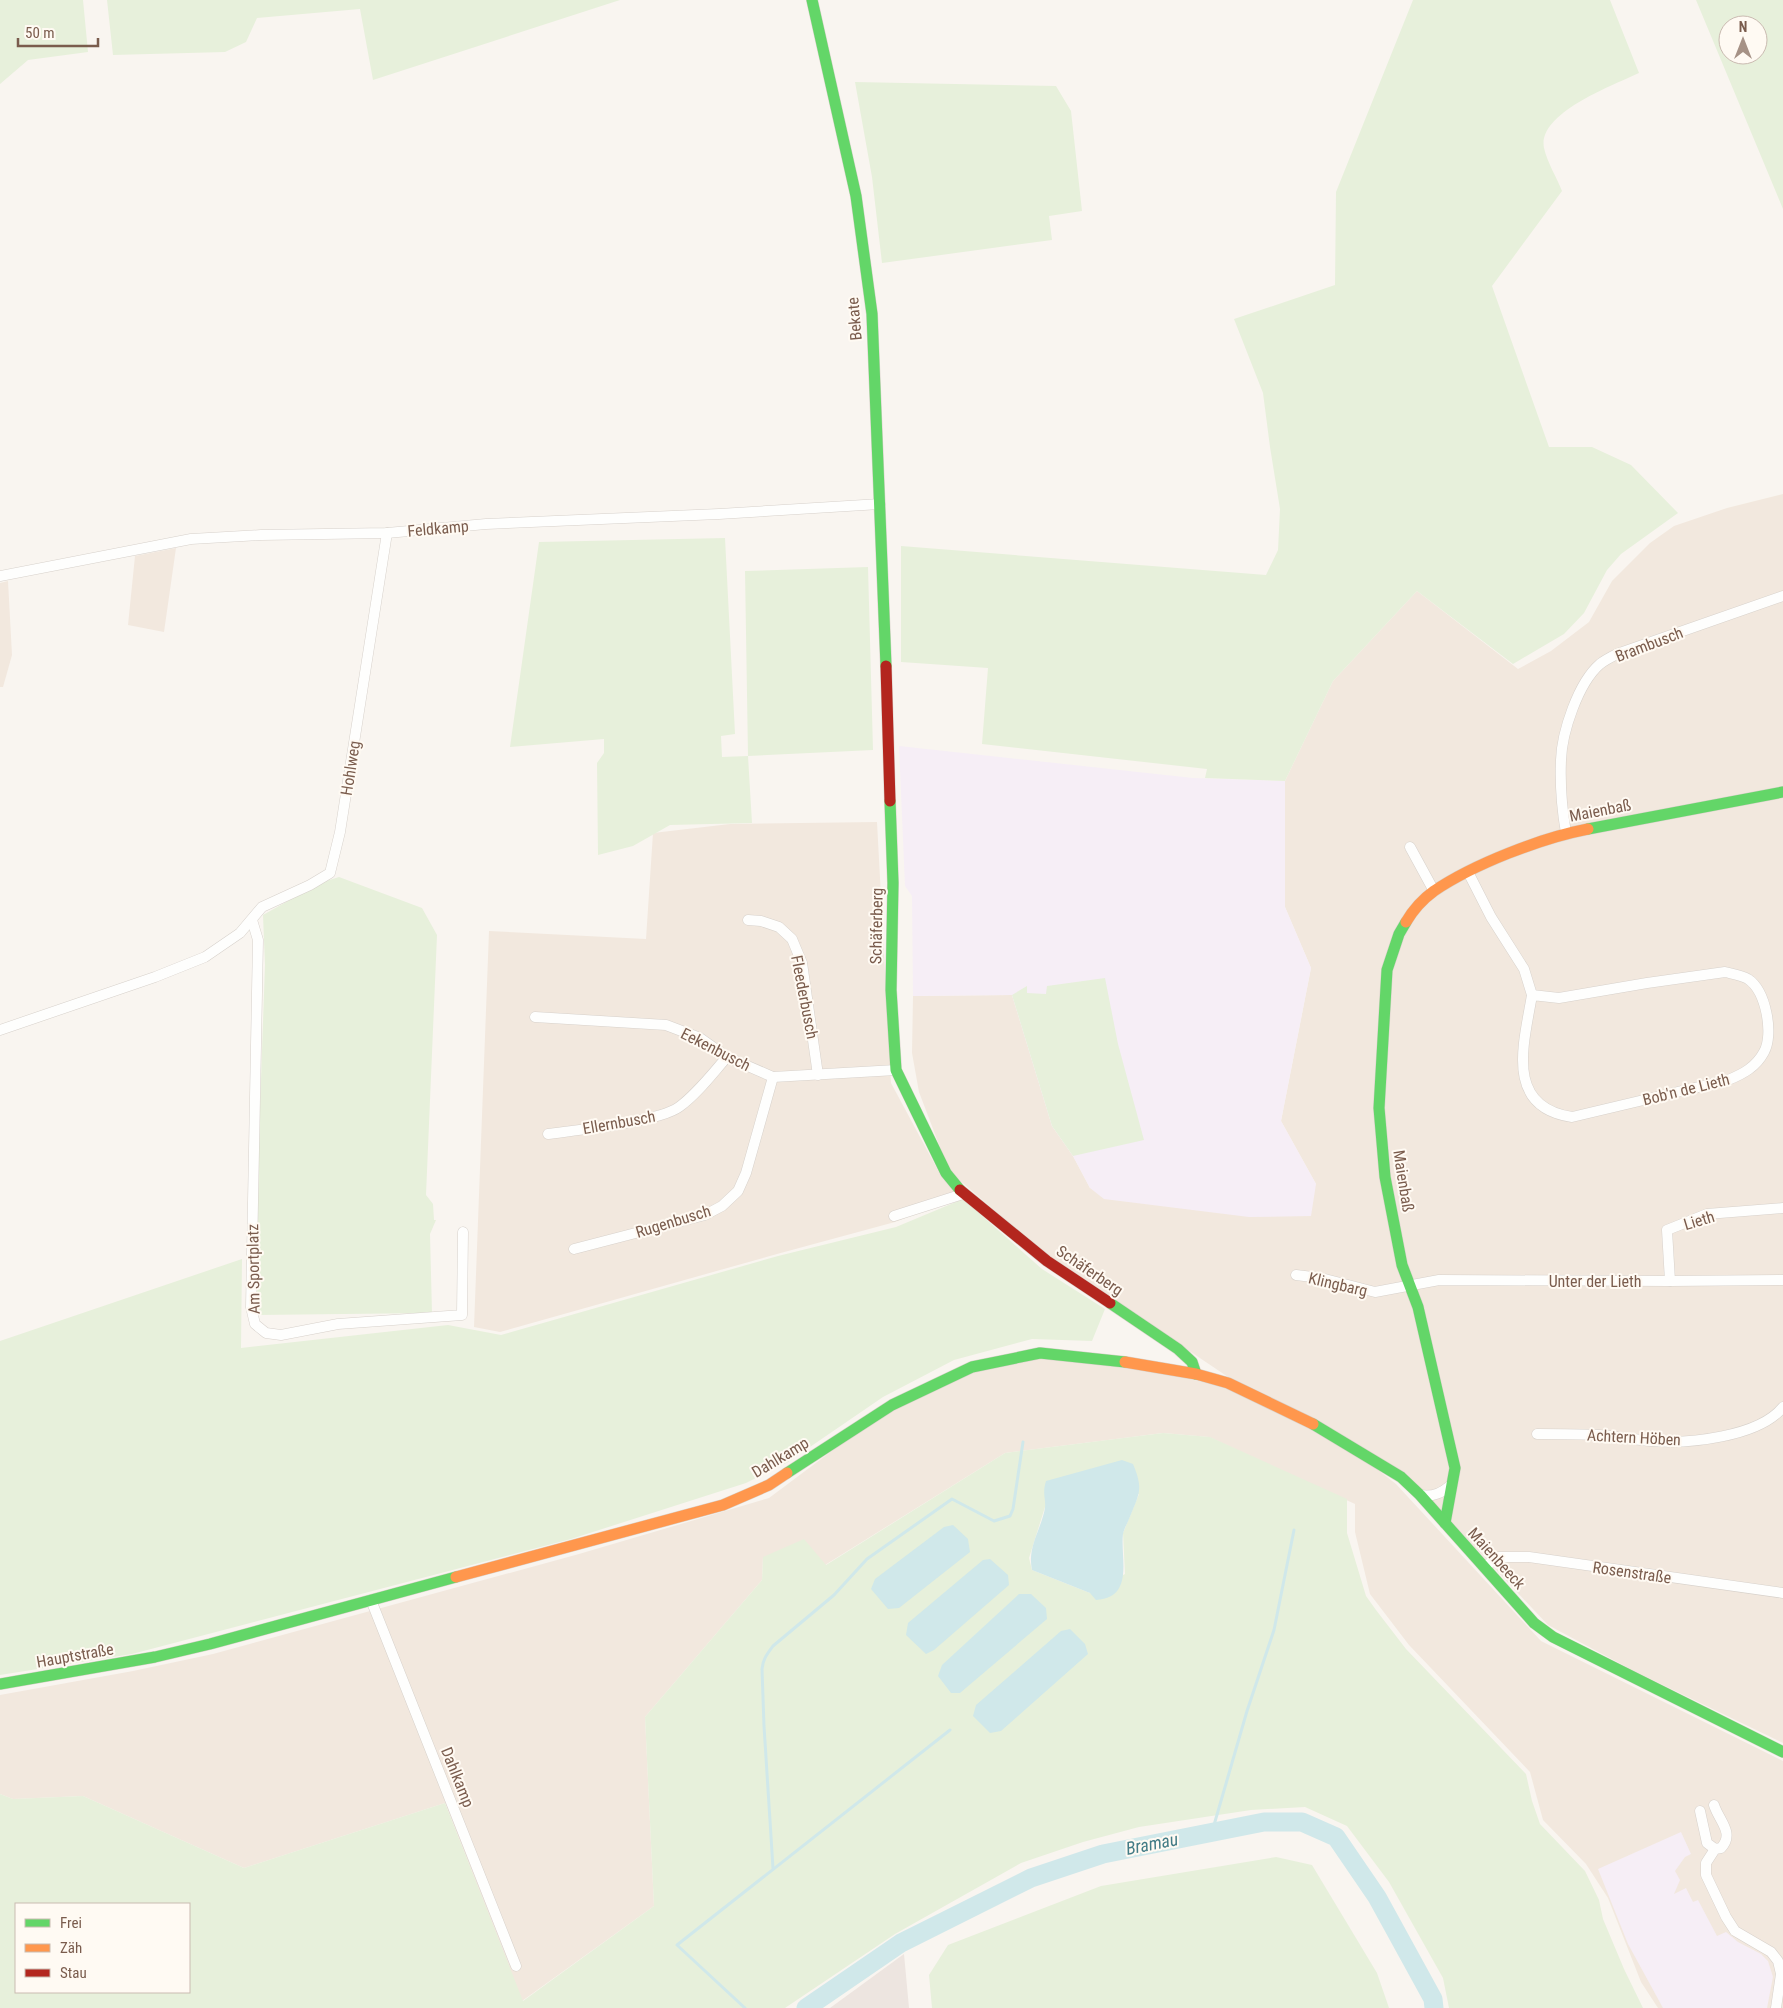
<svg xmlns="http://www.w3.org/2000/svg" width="1783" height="2008" font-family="'Roboto Condensed',sans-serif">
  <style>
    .residential { fill: #f2e8de }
    .industrial { fill: #ede5e0 }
    .education { fill: #f6eef6 }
    .green { fill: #e7f0db; fill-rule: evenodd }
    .water { fill: #d0e8ea }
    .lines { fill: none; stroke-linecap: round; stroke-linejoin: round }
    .stream { stroke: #d0e8ea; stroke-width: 3 }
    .river { stroke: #d0e8ea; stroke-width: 19 }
    .street-casing { stroke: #d7d1cb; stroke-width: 11 }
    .fast-casing { stroke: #d9d2cb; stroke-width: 12 }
    .slow-casing { stroke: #d9d2cb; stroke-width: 12 }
    .jam-casing { stroke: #d9d2cb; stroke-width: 12 }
    .street { stroke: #fefefd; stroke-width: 10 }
    .fast { stroke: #63d668; stroke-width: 11 }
    .slow { stroke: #ff974d; stroke-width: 11 }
    .jam { stroke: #b3261e; stroke-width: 11 }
    .labels { text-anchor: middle; stroke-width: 4; stroke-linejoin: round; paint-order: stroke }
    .street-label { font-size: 16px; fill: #7a5c4d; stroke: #fffaf3 }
    .water-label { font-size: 18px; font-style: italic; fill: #437c86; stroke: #fffaf3 }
  </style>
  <rect width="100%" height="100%" fill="#f9f5f0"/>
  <g class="residential">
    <polygon points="1783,494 1783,1743 1634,1671 1548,1625 1404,1472 1234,1381 1044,1253 949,1171 919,1092 912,1053 913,996 1012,995 1052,1126 1073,1156 1090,1188 1316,1184 1281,1121 1311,968 1285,907 1285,781 1333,681 1417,591 1518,669 1551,651 1589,622 1612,581 1650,543 1674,526 1727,508"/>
    <polygon points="176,548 164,632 128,625 135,556"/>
    <polygon points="8,581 12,655 3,687 0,687 0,583"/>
    <polygon points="877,822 891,1083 941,1176 960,1197 895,1222 777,1254 500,1332 474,1327 489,931 646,939 653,833 730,824"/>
    <polygon points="1040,1355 1120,1363 1229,1388 1333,1435 1396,1484 1541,1641 1783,1761 1783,2008 1658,2008 1641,1982 1608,1898 1586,1864 1543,1820 1530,1772 1409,1645 1370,1594 1355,1532 1355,1504 1209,1437 1163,1433 1005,1453 825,1565 763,1557 762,1580 645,1717 654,1906 522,2001 445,1803 244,1868 83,1796 13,1799 0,1794 0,1695 133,1671 213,1654 579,1554 769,1498 892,1406 973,1369"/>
  </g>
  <polygon class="industrial" points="904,1954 909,2008 830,2008"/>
  <g class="education">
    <polygon points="899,746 1193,778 1285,781 1285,907 1311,968 1281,1121 1316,1184 1311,1216 1249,1217 1104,1199 1090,1188 1073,1156 1052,1126 1012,995 913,996 912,896 905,886"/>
    <polygon points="1681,1832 1691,1854 1685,1857 1675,1871 1680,1880 1674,1894 1686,1888 1693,1902 1698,1900 1717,1936 1726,1932 1738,1942 1761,1954 1768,1961 1773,1977 1767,2008 1663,2008 1628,1944 1598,1869"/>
  </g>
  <g class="green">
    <polygon points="0,0 83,0 88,52 28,60 0,84"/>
    <polygon points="107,0 620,0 373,80 360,9 257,18 246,42 225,52 113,55"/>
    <path d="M1413,0H1610L1639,73C1614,85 1537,113 1544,148C1547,162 1557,178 1562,191L1492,286L1549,447H1592L1631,465L1678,513L1621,554L1607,570L1584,613L1564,634L1513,664L1417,591L1333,681L1285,781L1205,778L1207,769L982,744L988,668L901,662V546L1266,575L1278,550L1280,509L1270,447L1263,393L1234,319L1335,285L1336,192Z"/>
    <path d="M1696,0H1783V209ZM1728,25H1758V55H1728Z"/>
    <polygon points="855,82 1056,86 1071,111 1082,211 1049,216 1052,240 882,263 872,177"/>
    <polygon points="725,538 735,734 721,736 722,757 748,756 745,571 868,567 873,750 748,756 752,823 670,825 633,846 598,855 597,763 604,753 604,739 510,747 539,542"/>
    <polygon points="339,877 422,908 437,935 426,1195 433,1204 434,1220 436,1220 430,1234 432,1313 257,1315 257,1193 265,965 263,915 320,883"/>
    <polygon points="1105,978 1118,1044 1144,1140 1073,1156 1052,1126 1012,995 1027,986 1027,993 1046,994 1047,986"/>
    <polygon points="963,1199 1042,1269 1105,1309 1092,1341 1032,1339 954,1360 883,1397 788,1462 746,1483 571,1539 132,1654 0,1675 0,1341 242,1259 241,1348 448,1325 501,1335 778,1256 896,1227"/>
    <path d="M1163,1433L1210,1437L1347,1499V1533L1366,1596L1376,1610L1406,1649L1526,1774L1532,1801L1540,1824L1585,1871L1599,1900L1603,1919L1624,1969L1643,2008H1449L1443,1978L1389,1882L1347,1826L1305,1807L1251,1810L1139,1827L1083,1842L1021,1863L895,1934L785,2008H0V1794L13,1799L83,1796L244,1868L445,1803L523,2001L654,1906L645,1717L762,1580L763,1557L804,1539L826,1565L1005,1453ZM1139,1494L1123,1533L1125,1574L1090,1593L1032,1570L1029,1558L1045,1507ZM16,1904H189V1992H16Z"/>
    <polygon points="1276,1857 1312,1865 1377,1973 1389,2008 932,2008 929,1975 948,1945 1101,1886"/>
  </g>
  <g class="water">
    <path d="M1122,1460L1133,1464C1144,1490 1139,1494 1129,1519C1127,1524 1124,1529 1123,1534C1120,1557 1135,1598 1096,1600L1090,1593L1032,1570C1027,1547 1041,1530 1045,1508C1046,1498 1042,1494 1046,1481Z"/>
    <polygon points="953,1525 968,1539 970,1552 899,1608 888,1609 871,1589 875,1579 944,1527"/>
    <polygon points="990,1559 1008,1575 1009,1585 934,1650 926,1654 906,1635 908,1623 983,1560"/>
    <polygon points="1019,1594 1031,1594 1046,1608 1047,1619 960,1693 951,1693 938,1676 942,1665"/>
    <polygon points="1070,1629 1085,1644 1088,1654 1001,1731 990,1733 973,1716 976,1705 1061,1631"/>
  </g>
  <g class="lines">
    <g class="stream">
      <polyline points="1212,1832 1247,1711 1274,1630 1294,1530"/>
      <path d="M773,1868L764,1726L762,1669C763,1659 767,1654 773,1646L834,1595L867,1559L952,1499L994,1521L1010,1516L1013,1509L1023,1442"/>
      <polyline points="745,2008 677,1945 950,1730"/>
    </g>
    <polyline class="river" points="806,2008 901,1943 1031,1878 1103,1854 1264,1822 1302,1822 1336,1837 1377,1897 1433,1999 1434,2008"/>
    <defs>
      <g id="street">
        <polyline points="0,576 191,539 261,535 387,533 486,524 719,514 880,504"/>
        <path d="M1566,833C1562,810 1560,784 1561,760C1562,732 1578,683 1600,664C1605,660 1611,657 1617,654L1783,596"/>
        <polyline points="1410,847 1434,891"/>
        <polyline points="1468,872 1491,917 1524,969 1532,995"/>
        <polyline points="252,920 258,940 251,1307 255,1324 266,1333 281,1335 338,1324 462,1315 463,1232"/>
        <polyline points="748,920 761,921 779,927 792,939 802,963 818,1075"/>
        <path d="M1725,972C1733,974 1741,975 1748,979C1766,991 1774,1034 1764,1052C1756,1067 1743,1074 1728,1080L1572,1117C1504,1107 1524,1043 1532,995L1559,998L1647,983Z"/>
        <polyline points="535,1017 666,1025 700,1038 727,1057 773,1077 896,1070"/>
        <polyline points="0,1030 155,977 205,957 240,933 262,907 310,885 330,873 340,832 387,533"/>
        <path d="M548,1134C577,1130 658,1122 679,1107C697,1094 712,1074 727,1057"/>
        <polyline points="894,1216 963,1194"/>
        <polyline points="574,1249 705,1215 722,1206 738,1191 746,1173 773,1077"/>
        <polyline points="1296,1275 1321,1278 1375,1292 1439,1280 1670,1281 1783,1280"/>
        <polyline points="1670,1281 1667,1230 1707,1214 1783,1208"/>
        <path d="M1537,1434C1557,1434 1578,1434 1599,1435C1617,1436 1634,1440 1652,1441C1688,1444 1759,1437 1783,1407"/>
        <path d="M1420,1495C1434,1497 1442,1493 1452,1484"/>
        <polyline points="1484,1567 1499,1557 1529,1557 1783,1593"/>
        <polyline points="371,1600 516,1966"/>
        <path d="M1714,1805C1719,1821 1735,1833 1721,1848L1715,1849L1706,1863V1875L1726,1917L1735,1931L1771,1952L1778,1961L1781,1974L1776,2008"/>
        <polyline points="1700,1811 1707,1843 1715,1849"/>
      </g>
      <g id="fast">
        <polyline points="812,0 856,196 872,314 886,666"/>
        <polyline points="890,801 893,883 891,990 896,1070 946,1173 960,1190"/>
        <polyline points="1588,829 1783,792"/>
        <polyline points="1406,922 1399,934 1387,970 1379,1108 1385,1177 1402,1265 1418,1307 1455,1468 1445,1523"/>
        <polyline points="1110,1303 1178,1349 1192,1362 1196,1374"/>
        <polyline points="1313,1424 1401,1477 1420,1495 1534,1623 1553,1637 1783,1752"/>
        <polyline points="787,1473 892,1405 972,1367 1040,1353 1125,1362"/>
        <polyline points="0,1684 155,1657 210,1644 456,1577"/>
      </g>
      <g id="slow">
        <path d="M1406,922C1413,910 1423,899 1434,891C1474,864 1541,838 1588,829"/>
        <polyline points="1125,1362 1196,1374 1228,1383 1313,1424"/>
        <polyline points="456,1577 723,1505 769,1485 787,1473"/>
      </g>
      <g id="jam">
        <polyline points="886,666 890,801"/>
        <polyline points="960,1190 1047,1261 1110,1303"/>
      </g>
    </defs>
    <use href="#street" class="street-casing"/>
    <use href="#fast" class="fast-casing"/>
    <use href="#slow" class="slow-casing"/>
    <use href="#jam" class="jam-casing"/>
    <use href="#street" class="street"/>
    <use href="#fast" class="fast"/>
    <use href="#slow" class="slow"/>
    <use href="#jam" class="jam"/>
  </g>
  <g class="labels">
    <g class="street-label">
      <text transform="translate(854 319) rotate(-95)" y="6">Bekate</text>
      <text transform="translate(438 528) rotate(-5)" y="6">Feldkamp</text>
      <text transform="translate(1649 644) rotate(-21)" y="6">Brambusch</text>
      <text transform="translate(350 768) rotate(-81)" y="6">Hohlweg</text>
      <text transform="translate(1600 810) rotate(-11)" y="6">Maienbaß</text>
      <text transform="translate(876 926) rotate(-89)" y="6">Schäferberg</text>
      <text transform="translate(805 997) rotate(79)" y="6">Fleederbusch</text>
      <text transform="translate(716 1049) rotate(27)" y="6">Eekenbusch</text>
      <text transform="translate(1686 1089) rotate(-14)" y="6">Bob'n de Lieth</text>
      <text transform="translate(619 1122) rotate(-10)" y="6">Ellernbusch</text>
      <text transform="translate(1404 1181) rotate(81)" y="6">Maienbaß</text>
      <text transform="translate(1699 1220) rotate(-17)" y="6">Lieth</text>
      <text transform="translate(673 1221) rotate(-17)" y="6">Rugenbusch</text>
      <text transform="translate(253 1269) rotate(-91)" y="6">Am Sportplatz</text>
      <text transform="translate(1090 1270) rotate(34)" y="6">Schäferberg</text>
      <text x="1595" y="1287">Unter der Lieth</text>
      <text transform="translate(1338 1284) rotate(13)" y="6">Klingbarg</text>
      <text transform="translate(1634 1437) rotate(3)" y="6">Achtern Höben</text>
      <text transform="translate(780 1457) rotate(-31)" y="6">Dahlkamp</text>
      <text transform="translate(1497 1558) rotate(48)" y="6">Maienbeeck</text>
      <text transform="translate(1632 1572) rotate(8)" y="6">Rosenstraße</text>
      <text transform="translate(75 1655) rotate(-10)" y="6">Hauptstraße</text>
      <text transform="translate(458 1777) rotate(68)" y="6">Dahlkamp</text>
    </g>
    <g class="water-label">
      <text transform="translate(1152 1844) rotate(-11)" y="6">Bramau</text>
    </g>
  </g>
  <rect x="15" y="1903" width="175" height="90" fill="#fffaf3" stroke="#cabbb1"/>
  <rect x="25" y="1919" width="25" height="8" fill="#63d668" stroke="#cabbb1"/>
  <text x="60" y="1928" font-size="15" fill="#7a5c4d">Frei</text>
  <rect x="25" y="1944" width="25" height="8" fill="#ff974d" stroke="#cabbb1"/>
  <text x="60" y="1953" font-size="15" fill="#7a5c4d">Zäh</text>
  <rect x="25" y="1969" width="25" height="8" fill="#b3261e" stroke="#cabbb1"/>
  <text x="60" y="1978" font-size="15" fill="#7a5c4d">Stau</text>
  <g transform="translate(1743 40)"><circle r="24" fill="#fffaf3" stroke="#cabbb1"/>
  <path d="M0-4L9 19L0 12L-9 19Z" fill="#a69286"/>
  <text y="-8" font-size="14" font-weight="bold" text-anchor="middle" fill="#7a5c4d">N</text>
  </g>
  <path d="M18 38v8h80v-8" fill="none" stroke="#7a5c4d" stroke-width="2.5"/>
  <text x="25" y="38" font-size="15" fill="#7a5c4d" stroke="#fffaf3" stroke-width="4" paint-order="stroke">50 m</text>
</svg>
